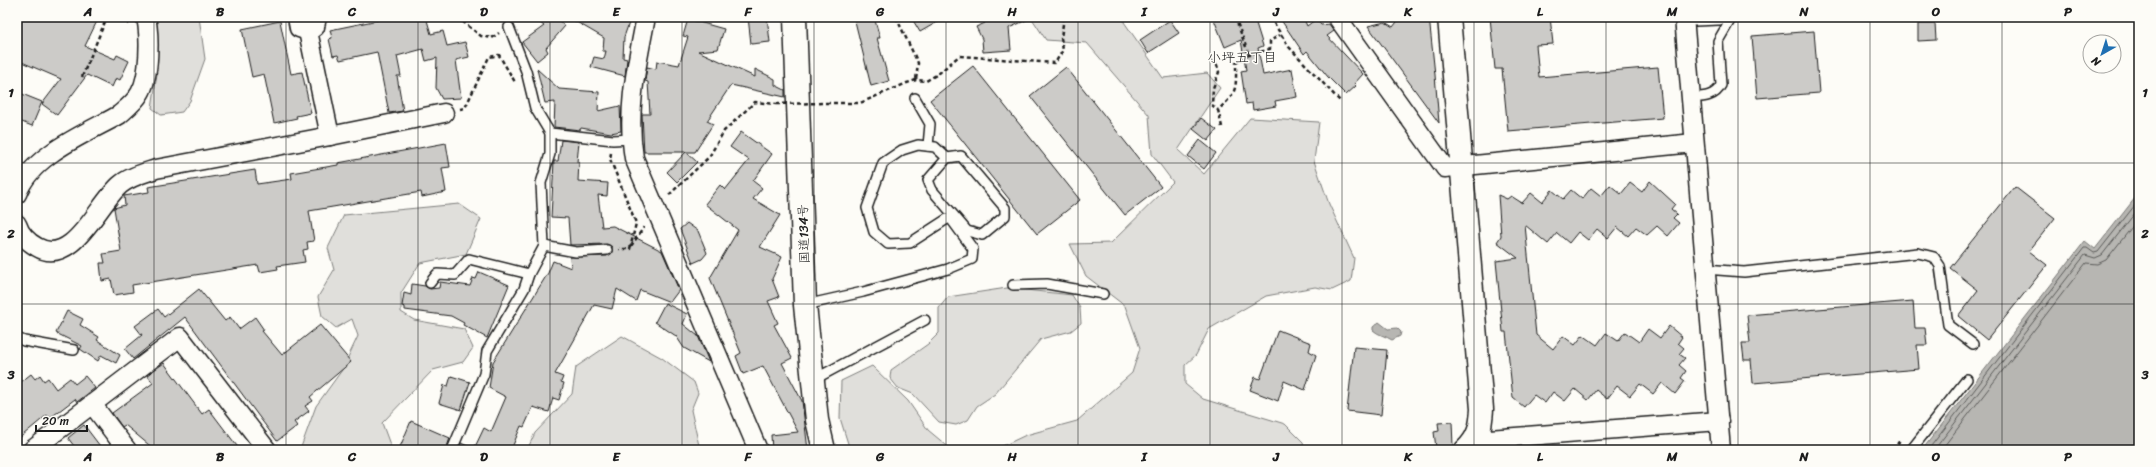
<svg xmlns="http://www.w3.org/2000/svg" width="2156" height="467" font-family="Sriracha,'Klee One',sans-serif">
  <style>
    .green { fill: #e0dfdb; stroke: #7e7e7c }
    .water { fill: #b7b6b2; stroke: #797876 }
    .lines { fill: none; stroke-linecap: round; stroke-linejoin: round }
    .shore { stroke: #5a5a58; stroke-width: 1 }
    .building { fill: #cccbc8; stroke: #1c1c1c }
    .lane-casing { stroke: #1c1c1c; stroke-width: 12 }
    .street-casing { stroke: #1c1c1c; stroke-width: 21 }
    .secondary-casing { stroke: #1c1c1c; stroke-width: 25 }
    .highway-casing { stroke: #1c1c1c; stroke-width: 25 }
    .path { stroke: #1c1c1c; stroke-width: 2.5; stroke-dasharray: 4 3; stroke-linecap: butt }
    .lane { stroke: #fdfcf7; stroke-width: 9 }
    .street { stroke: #fdfcf7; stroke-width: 18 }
    .secondary { stroke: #fdfcf7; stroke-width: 22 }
    .highway { stroke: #fdfcf7; stroke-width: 22 }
    .path-bridge { stroke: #1c1c1c; stroke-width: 2.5; stroke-dasharray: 4 3; stroke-linecap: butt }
    .grid { fill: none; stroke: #1c1c1c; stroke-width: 1; stroke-opacity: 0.55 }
    .labels { text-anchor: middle; stroke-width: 3; stroke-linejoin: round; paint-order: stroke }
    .street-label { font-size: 13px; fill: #1c1c1c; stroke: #fdfcf7 }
    .neighbourhood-label { font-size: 14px; fill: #1c1c1c; stroke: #fdfcf7 }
    .neatline { fill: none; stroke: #1c1c1c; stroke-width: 1.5 }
    .grid-label { font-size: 13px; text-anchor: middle; font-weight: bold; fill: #1c1c1c }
  </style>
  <rect width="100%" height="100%" fill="#fdfcf7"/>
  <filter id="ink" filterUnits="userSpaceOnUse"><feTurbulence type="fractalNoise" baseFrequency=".025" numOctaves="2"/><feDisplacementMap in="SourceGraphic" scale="8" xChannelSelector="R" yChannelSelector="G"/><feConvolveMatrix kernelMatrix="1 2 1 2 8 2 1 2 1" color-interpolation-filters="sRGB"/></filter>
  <g filter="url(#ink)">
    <g class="green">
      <polygon points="146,17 199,17 205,59 190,101 182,112 161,115 152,108 157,74"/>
      <polygon points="1031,17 1126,17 1124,22 1163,78 1207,73 1220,88 1178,150 1204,174 1250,118 1319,122 1314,161 1329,204 1354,258 1351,281 1332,290 1315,287 1266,296 1209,329 1196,355 1185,365 1185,384 1203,399 1285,424 1303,442 1304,450 994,450 1026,435 1077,421 1132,373 1140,348 1125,306 1086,276 1070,244 1111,243 1173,182 1152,154 1149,115 1087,43 1046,40"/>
      <polygon points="459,204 481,219 466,254 420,263 401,293 401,312 414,320 464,329 473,348 463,362 433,370 382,423 392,450 300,450 316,406 342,370 358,336 352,319 336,328 322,316 318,297 334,270 328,248 344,215"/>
      <polygon points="1007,288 1072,295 1080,308 1081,323 1071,331 1041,339 995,394 977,406 968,420 956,425 939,422 913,394 898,388 890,378 891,370 928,344 939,333 939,308 948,297"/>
      <polygon points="622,336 662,358 694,382 698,393 691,410 700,450 527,450 535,433 572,394 576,367"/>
      <polygon points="872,366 908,401 928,430 952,450 850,450 840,418 841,381"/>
    </g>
    <g class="water">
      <polygon points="2139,193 2139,450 1922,450 2085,241 2095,249"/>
      <path d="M1379,322L1388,329L1397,328L1401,332L1400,336L1392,340C1386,336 1378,335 1373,330V327Z"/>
    </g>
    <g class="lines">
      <g class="shore">
        <polyline points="1928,450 2084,248 2087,248 2094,253 2098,252 2139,200"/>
        <polyline points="1934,450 2085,255 2095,258 2102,255 2139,208"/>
        <polyline points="1941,450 2086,263 2097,264 2106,260 2139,218"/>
      </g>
    </g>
    <g class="building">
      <polygon points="17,17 99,17 85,46 115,59 117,55 129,61 120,80 116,78 112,87 87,75 57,115 42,104 61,79 17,60"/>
      <polygon points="376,17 426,17 431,34 443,31 447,46 465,42 469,57 456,60 461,98 442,99 436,88 437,58 426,61 423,49 397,56 401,76 397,76 403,111 389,113 377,52 340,60 338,55 333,56 329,39 332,38 330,30 378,20"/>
      <polygon points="533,17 555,17 565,26 546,48 548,52 537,61 522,42 544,26"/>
      <polygon points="568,17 631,17 624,37 623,58 627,59 625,76 591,67 594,57 604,59 606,51 603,51 604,38"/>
      <polygon points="748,17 767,17 770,42 751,44"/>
      <polygon points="854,17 874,17 880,38 877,38 889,81 871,86"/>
      <polygon points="911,17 946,17 920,32"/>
      <polygon points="982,17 1033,17 1009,28 1011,50 983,52 982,39 976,27 985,23"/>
      <polygon points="1213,17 1254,17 1263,46 1258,48 1263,75 1292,69 1297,97 1275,101 1276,106 1253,110 1252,103 1246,104 1241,71 1246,70 1241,40 1225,47"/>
      <polygon points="1279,17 1303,17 1307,26 1316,19 1321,25 1329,24 1334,31 1327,36 1363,74 1354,84 1356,86 1346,95 1328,77 1307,51 1304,54"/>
      <polygon points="1429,17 1435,75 1439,123 1368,26 1385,22 1393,27 1400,18"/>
      <polygon points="1490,17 1550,17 1553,44 1536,45 1539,77 1658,67 1663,118 1508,131 1502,69 1495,69"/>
      <polygon points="688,19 724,29 718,49 698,51 755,77 755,69 775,79 775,85 785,90 785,97 731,85 707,121 713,124 695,152 686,152 697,162 677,182 667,172 686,152 644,152 642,114 650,114 648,82 645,81 647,67 656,69 657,61 679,65 688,37 683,36"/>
      <polygon points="1170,20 1179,33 1148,53 1140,40"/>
      <polygon points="280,21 291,74 302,72 311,113 296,116 297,118 274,123 264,74 252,77 242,29"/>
      <polygon points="1918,24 1935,24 1936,40 1918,41"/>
      <polygon points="1814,31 1819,93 1757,98 1752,36"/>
      <polygon points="973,66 1080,200 1037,234 930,100"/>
      <polygon points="1066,67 1161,187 1125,215 1030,96"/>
      <polygon points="537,69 559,89 599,92 598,111 620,106 621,131 611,133 581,128 580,130 554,127 555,102 545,103"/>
      <polygon points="17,92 42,102 32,126 17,120"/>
      <polygon points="1201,118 1217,130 1208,141 1193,129"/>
      <polygon points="741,132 772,154 753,181 762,188 753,199 780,215 760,247 782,257 772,279 779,297 768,301 778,323 774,325 792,358 782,363 802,401 808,450 772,450 771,435 798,432 763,366 743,374 736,356 741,353 710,278 738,230 705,204 720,185 725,190 749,160 730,147"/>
      <polygon points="561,140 579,142 577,162 579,162 578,181 608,183 607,196 598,195 602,227 613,226 662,251 679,290 670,302 640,290 636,301 617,289 612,309 594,305 555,374 563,377 561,382 564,383 559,400 553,398 549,412 533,407 524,427 521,426 511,450 459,450 461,443 474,449 484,428 491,432 506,397 489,388 493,362 548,273 553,261 571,268 570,257 607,256 612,252 612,247 607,244 570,245 568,218 551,217 554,161 558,161"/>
      <polygon points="1200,140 1216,153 1204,169 1188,156"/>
      <polygon points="446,143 450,167 442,168 446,192 422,197 421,192 309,211 314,241 307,242 308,249 303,250 305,262 277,266 278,269 260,272 258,265 132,285 133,292 114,295 111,279 102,281 100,263 105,263 103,254 121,251 114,208 125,205 124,196 149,192 148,187 255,170 257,184 292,179 291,173 338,165 338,163"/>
      <polygon points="1650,181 1675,204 1671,209 1677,214 1673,218 1679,223 1668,236 1657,226 1647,235 1636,227 1628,236 1617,227 1608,238 1597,229 1588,240 1578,232 1569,243 1557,233 1548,244 1525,225 1536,335 1553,349 1563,336 1575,345 1583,335 1597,345 1606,333 1618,341 1625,332 1639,342 1648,329 1660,338 1669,326 1682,337 1678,343 1684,348 1679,354 1685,358 1679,365 1686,371 1681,378 1685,381 1675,394 1662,383 1653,394 1640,384 1630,396 1617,386 1607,399 1596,390 1588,400 1575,389 1565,401 1553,392 1545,403 1534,395 1524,407 1513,398 1506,332 1503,332 1496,261 1518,258 1497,242 1501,236 1498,195 1507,199 1511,196 1522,203 1531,193 1542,202 1552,190 1563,199 1571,190 1582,199 1591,188 1601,196 1610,185 1621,194 1630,183 1642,192"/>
      <polygon points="2015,187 2055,218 2029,251 2047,265 1987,340 1958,316 1978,290 1950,268"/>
      <polygon points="687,223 698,231 707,253 702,259 693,263 680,229"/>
      <polygon points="479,272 509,285 487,338 463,325 464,323 451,316 405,310 405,307 402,306 404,293 411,295 412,284 425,286 430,289 439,288 440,282 470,286 473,278 476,279"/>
      <polygon points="199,289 225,321 230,317 239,329 255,317 264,330 262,331 282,355 320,325 351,362 310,397 313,401 305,406 309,411 294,422 297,426 277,441 185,317 133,359 125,349 142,335 135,326 158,309 164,317"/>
      <polygon points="1913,301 1915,328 1925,328 1927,345 1917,345 1919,369 1753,383 1751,360 1744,360 1742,343 1750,343 1747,315"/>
      <polygon points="665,303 687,314 683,324 698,336 709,362 684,348 676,336 655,322"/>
      <polygon points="67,311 83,319 80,325 99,337 97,340 120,355 116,363 101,355 98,361 80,349 82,346 56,333"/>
      <polygon points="1278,330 1311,343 1309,351 1316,355 1305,390 1284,381 1278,401 1250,390 1255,377 1260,379"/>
      <polygon points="1354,347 1387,350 1381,415 1347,411"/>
      <polygon points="164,363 202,414 209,409 240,450 155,450 125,425 122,427 112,413 153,383 147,375"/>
      <polygon points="31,374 35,379 40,375 44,381 48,378 56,389 70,378 75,384 85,376 95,388 77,402 75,399 50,418 47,415 17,440 17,385"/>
      <polygon points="451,376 470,382 461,410 439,403 444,385 448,386"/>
      <polygon points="411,421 450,438 446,450 407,450 400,447"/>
      <polygon points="1452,422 1453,446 1436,448 1434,432 1439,431 1438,423"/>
      <polygon points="84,425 103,450 77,450 68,438"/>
    </g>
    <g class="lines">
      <defs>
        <g id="lane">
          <polyline points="1695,21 1719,20 1726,17"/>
          <polyline points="915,98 930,124 928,146"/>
          <path d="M1690,98C1703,97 1715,97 1721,85L1718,41L1732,17"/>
          <polyline points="550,133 613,140 631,139"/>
          <polygon points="961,156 1005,208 1005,216 982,235 967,231 932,190 928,180 947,158"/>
          <polyline points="544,246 576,252 607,250"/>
          <polyline points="1705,269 1744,272 1918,253 1934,257 1940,266 1948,325 1973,344"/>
          <polyline points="430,283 437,274 455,275 469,259 529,274"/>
          <polyline points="1013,285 1047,284 1103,294"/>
          <polyline points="805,305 863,292 948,269 972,259 973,249 951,219 947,219 910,243 888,244 874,232 867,208 883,163 902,150 918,145 935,147 947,158"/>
          <polyline points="17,338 24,341 74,350"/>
          <polyline points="813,380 925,320"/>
          <polyline points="452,450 484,374 487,351 524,289 529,274 544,246 541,183 550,154 550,133 535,108 526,71 509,27"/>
          <polyline points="1911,450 1967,379"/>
        </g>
        <g id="street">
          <polyline points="297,17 299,28 308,31 315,27 317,17"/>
          <path d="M646,17C637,64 626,110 634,158L758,450"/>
          <polyline points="1337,17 1445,168 1694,143"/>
          <polyline points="1684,17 1721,450"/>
          <polyline points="308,31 330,136 444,113"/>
          <path d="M17,194C31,155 85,134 119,115C127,108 135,102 140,93C150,76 150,36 146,17"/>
          <path d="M17,224C20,234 28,242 37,247C72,268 98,204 120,185C129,177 144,173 156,169L330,136"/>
          <polyline points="92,404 127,450"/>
          <polyline points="1476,440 1719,421"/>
          <polyline points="32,450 180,337 267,450"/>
        </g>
        <path id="secondary" d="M1449,17L1482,409C1481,426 1479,438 1466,450"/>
        <polyline id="highway" points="795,17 805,305 817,420 824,450"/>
      </defs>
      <use href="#lane" class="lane-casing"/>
      <use href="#street" class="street-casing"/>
      <use href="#secondary" class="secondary-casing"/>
      <use href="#highway" class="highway-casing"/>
      <g class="path">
        <polyline points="115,17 129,24"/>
        <polyline points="457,17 481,36 492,38 499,33"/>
        <polyline points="896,17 918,63 916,80"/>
        <polyline points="1235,17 1249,55"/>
        <polyline points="1270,17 1289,47 1340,101"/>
        <polyline points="1210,61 1217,65 1219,72 1213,88 1212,105 1218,110"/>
        <polyline points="82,77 107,17"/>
        <polyline points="826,103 860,103 907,83 916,80 926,81 938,74 959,56 1055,63 1063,50 1061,38 1064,17"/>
        <polyline points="460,109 465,108 489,57 499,55 515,82"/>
        <path d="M1222,127L1218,110C1238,92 1236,89 1236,63L1249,55L1270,49V41L1280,35"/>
        <polyline points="611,153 610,159 636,223 630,249 619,249"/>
        <polyline points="669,195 709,157 724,131 755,102 776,104"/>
        <polyline points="631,246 644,227"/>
        <polyline points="1893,450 1901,439"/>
      </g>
      <use href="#lane" class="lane"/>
      <use href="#street" class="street"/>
      <use href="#secondary" class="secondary"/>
      <use href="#highway" class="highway"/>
      <polyline class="path-bridge" points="776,104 826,103"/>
    </g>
  </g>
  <path class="grid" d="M154,17V450M286,17V450M418,17V450M550,17V450M682,17V450M814,17V450M946,17V450M1078,17V450M1210,17V450M1342,17V450M1474,17V450M1606,17V450M1738,17V450M1870,17V450M2002,17V450M17,163H2139M17,304H2139"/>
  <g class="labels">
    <g class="street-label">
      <text transform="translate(803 234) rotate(-92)" y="5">国道134号</text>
    </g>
    <g class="neighbourhood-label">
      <text x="1242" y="62">小坪五丁目</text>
    </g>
  </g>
  <rect width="2156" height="467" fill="none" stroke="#fdfcf7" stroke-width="44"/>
  <g transform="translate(2102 54) rotate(219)"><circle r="19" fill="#fdfcf7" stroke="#a3a29f"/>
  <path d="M0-3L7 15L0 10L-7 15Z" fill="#1f6fb2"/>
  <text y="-6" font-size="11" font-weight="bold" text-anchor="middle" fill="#1c1c1c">N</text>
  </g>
  <path d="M36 425v6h51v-6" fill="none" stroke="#1c1c1c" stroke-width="2"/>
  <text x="42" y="425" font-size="12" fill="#1c1c1c" stroke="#fdfcf7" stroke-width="3" paint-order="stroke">20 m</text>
  <rect x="22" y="22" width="2112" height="423" class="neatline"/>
  <g class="grid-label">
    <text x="88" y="16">A</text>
    <text x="220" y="16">B</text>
    <text x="352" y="16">C</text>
    <text x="484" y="16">D</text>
    <text x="616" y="16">E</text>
    <text x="748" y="16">F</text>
    <text x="880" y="16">G</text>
    <text x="1012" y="16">H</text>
    <text x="1144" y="16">I</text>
    <text x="1276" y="16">J</text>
    <text x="1408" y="16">K</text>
    <text x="1540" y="16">L</text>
    <text x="1672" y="16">M</text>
    <text x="1804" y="16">N</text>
    <text x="1936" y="16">O</text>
    <text x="2068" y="16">P</text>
    <text x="11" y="97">1</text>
    <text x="2145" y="97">1</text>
    <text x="11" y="238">2</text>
    <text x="2145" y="238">2</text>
    <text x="11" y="379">3</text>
    <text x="2145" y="379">3</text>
    <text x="88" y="461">A</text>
    <text x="220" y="461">B</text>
    <text x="352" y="461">C</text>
    <text x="484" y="461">D</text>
    <text x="616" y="461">E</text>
    <text x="748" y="461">F</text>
    <text x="880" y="461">G</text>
    <text x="1012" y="461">H</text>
    <text x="1144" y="461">I</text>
    <text x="1276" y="461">J</text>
    <text x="1408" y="461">K</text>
    <text x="1540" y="461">L</text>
    <text x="1672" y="461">M</text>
    <text x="1804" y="461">N</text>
    <text x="1936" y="461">O</text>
    <text x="2068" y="461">P</text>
  </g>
</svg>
